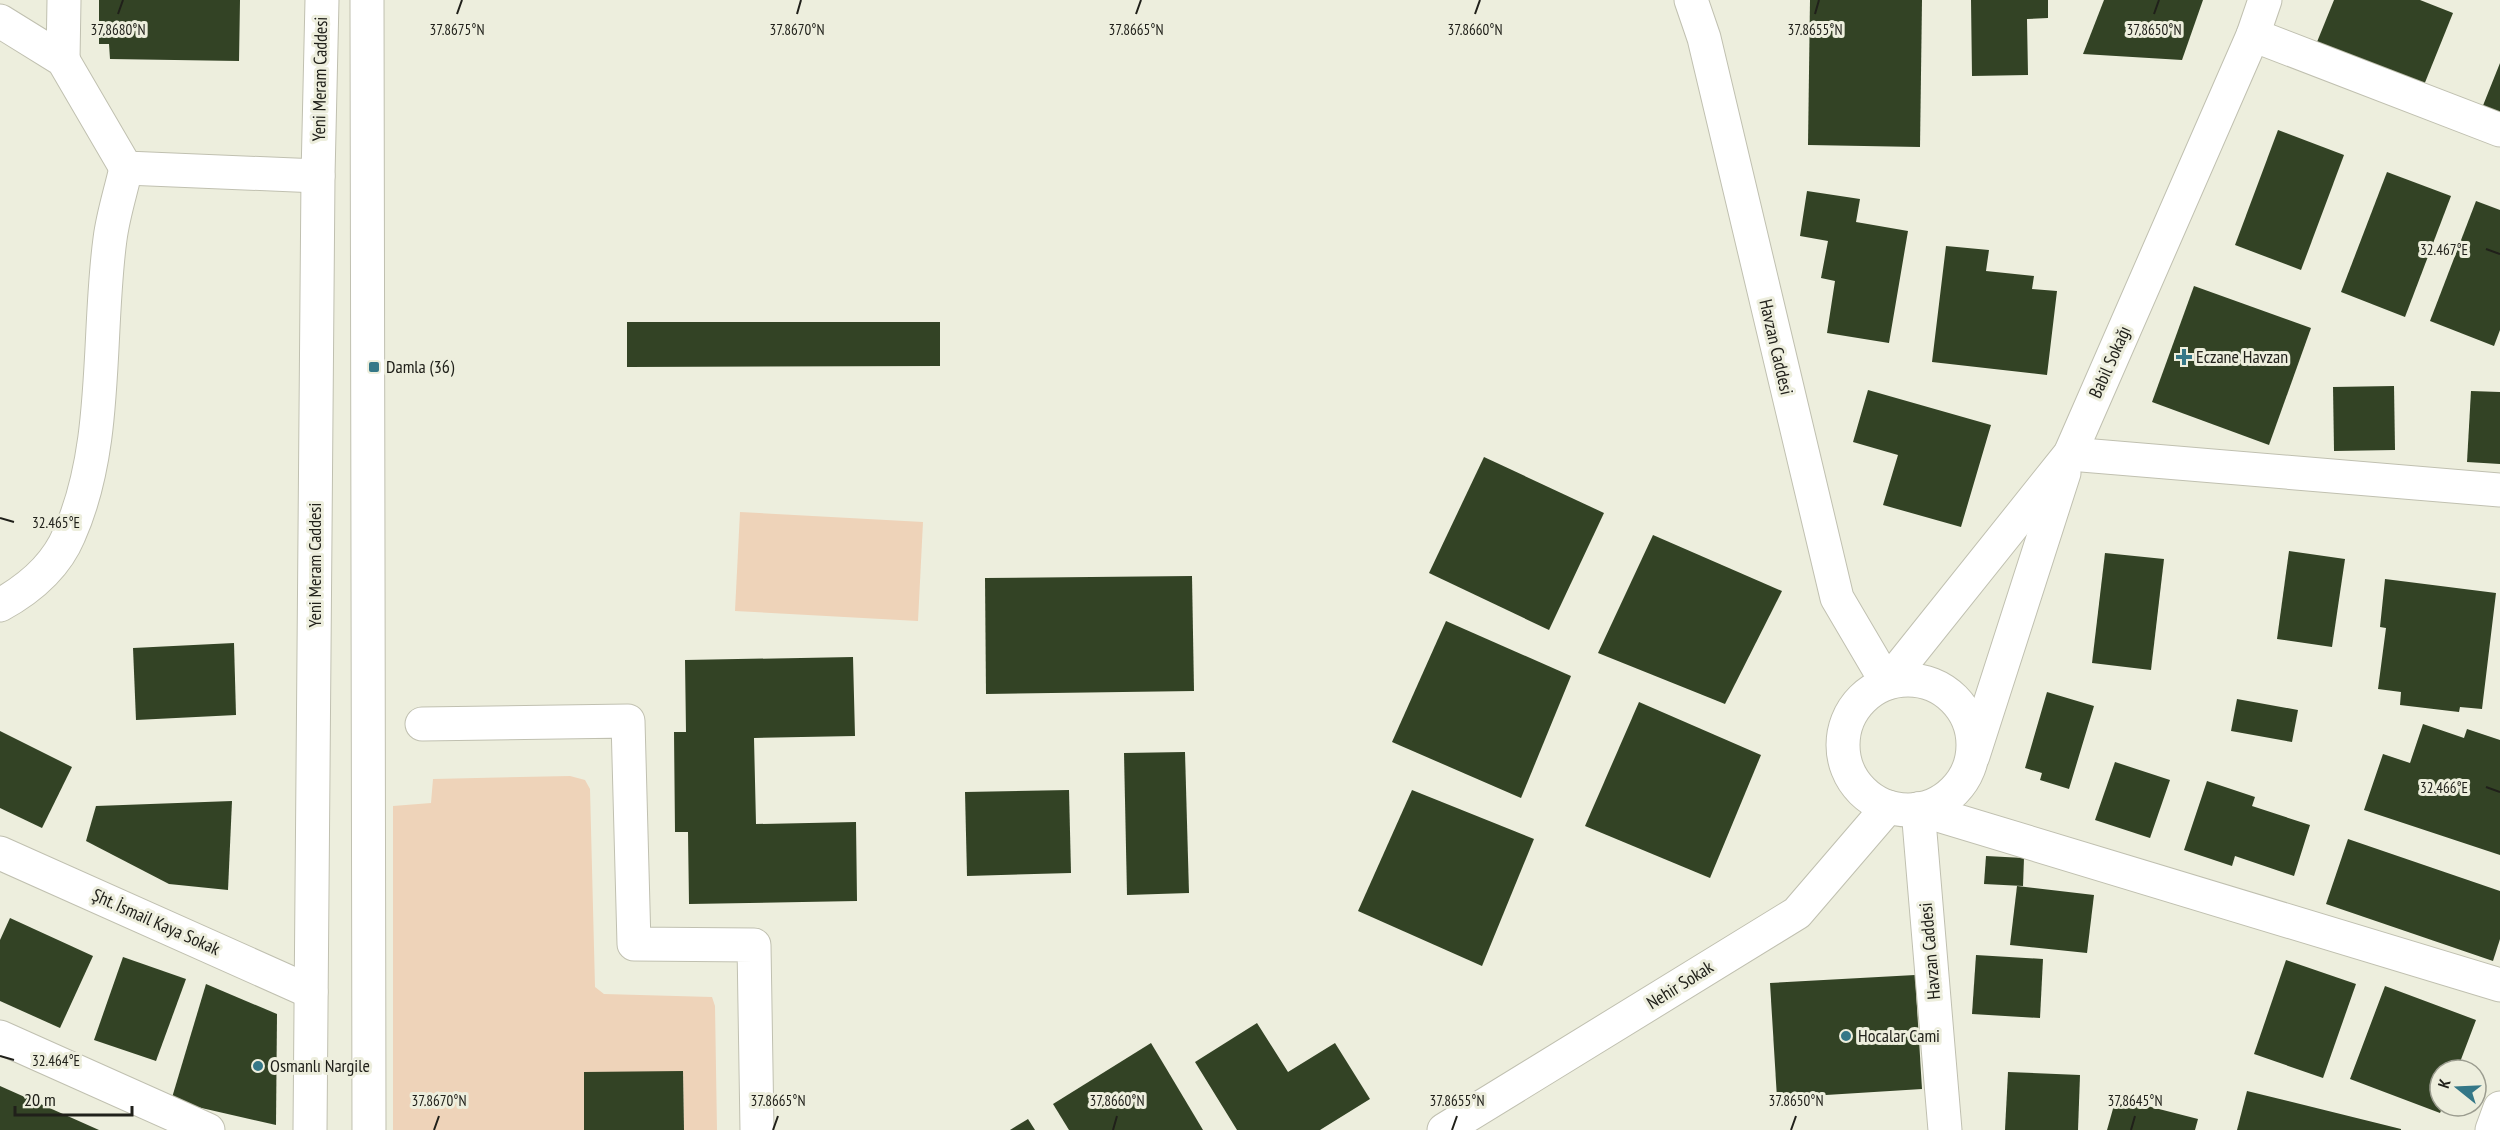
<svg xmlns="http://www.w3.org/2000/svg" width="2500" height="1130" font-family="'PT Sans Narrow',sans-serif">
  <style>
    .green { fill: #eed3b9 }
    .building { fill: #334325 }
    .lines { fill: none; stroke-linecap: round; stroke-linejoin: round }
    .minor-casing { stroke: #c0c0b0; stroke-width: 35 }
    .tertiary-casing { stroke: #c0c0b0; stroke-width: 35 }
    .secondary-casing { stroke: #c0c0b0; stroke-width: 35 }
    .minor { stroke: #fff; stroke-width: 33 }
    .tertiary { stroke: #fff; stroke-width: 33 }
    .secondary { stroke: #fff; stroke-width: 33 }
    .ticks { fill: none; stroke: #20201a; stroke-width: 2 }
    .poi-dot { fill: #347787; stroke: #edeedd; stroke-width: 2 }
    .labels { text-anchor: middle; stroke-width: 6; stroke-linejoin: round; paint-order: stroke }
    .street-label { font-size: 18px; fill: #20201a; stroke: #edeedd }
    .poi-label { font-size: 18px; fill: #20201a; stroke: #edeedd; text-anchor: start }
    .ticks-label { font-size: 15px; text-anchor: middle; fill: #20201a; stroke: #edeedd; stroke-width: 6; stroke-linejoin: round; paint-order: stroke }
  </style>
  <rect width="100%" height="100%" fill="#edeedd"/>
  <g class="green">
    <polygon points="740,512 923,522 918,621 735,611"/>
    <polygon points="570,776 585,780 590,789 595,987 604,994 712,997 715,1006 717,1130 684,1130 683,1071 584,1130 393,1130 393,806 431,803 433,779"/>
  </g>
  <g class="building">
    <polygon points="99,0 240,0 239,61 110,59 109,44 99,44"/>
    <polygon points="1810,0 1922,0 1920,147 1808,145"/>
    <polygon points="1971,0 2048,0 2048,18 2027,19 2028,75 1972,76"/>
    <polygon points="2104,0 2203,0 2182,60 2083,54"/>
    <polygon points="2334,0 2420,0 2453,13 2424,85 2317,42"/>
    <polygon points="2500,63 2500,115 2482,108"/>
    <polygon points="2278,130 2344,155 2301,270 2235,245"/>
    <polygon points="2387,172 2451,196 2405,317 2341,292"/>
    <polygon points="1807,191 1860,199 1856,222 1908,231 1889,343 1827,333 1835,281 1821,278 1828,241 1800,236"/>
    <polygon points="2476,201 2500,210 2500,330 2494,346 2430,321"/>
    <polygon points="1946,246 1989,250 1986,271 2034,276 2032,289 2057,291 2047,375 1932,362"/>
    <polygon points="2194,286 2311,328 2269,445 2152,402"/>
    <polygon points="627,322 940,322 940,366 627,367"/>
    <polygon points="2394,386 2395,450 2334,451 2333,387"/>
    <polygon points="1868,390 1991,425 1961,527 1883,505 1898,455 1853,442"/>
    <polygon points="2471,391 2500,392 2500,464 2467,462"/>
    <polygon points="1484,457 1604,513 1549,630 1429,573"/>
    <polygon points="1653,535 1782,591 1725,704 1598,653"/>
    <polygon points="2289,551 2345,559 2332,647 2277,639"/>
    <polygon points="2105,553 2164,559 2151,670 2092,663"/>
    <polygon points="1192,576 1194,691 986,694 985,578"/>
    <polygon points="2385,579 2496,593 2482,709 2460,707 2459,712 2400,705 2401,692 2378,689 2386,628 2380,627"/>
    <polygon points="1446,621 1571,676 1521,798 1392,742"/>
    <polygon points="234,643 236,715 136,720 133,648"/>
    <polygon points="853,657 855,736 754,738 756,824 856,822 857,901 689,904 688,832 675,832 674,732 686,732 685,660"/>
    <polygon points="2047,692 2094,706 2069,789 2040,780 2042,773 2025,768"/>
    <polygon points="2237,699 2298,710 2292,742 2231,731"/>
    <polygon points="1639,702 1761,755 1710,878 1585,826"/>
    <polygon points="2423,724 2464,738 2467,729 2500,740 2500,855 2364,810 2383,754 2410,763"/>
    <polygon points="0,731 72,767 42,828 0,808"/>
    <polygon points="1185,752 1189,893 1127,895 1124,753"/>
    <polygon points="2115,762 2170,780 2150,838 2095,820"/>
    <polygon points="2207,781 2255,797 2252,806 2310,825 2294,876 2235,856 2232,866 2184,850"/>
    <polygon points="1069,790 1071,873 967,876 965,792"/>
    <polygon points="1412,790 1534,839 1482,966 1358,911"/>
    <polygon points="232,801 228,890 169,884 86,841 96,806"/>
    <polygon points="2348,839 2500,891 2500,939 2493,961 2326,904"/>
    <polygon points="1986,856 2024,858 2023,886 1984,884"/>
    <polygon points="2017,886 2094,895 2087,953 2010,945"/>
    <polygon points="10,918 93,956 60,1028 0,1001 0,940"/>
    <polygon points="1976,955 2043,959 2040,1018 1972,1014"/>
    <polygon points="123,957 186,979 156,1061 94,1040"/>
    <polygon points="2286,960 2356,984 2323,1078 2254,1054"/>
    <polygon points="1915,975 1922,1089 1777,1098 1770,983"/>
    <polygon points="206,984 277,1014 276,1125 171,1101"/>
    <polygon points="2385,986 2476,1020 2457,1070 2440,1070 2440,1106 2443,1106 2440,1113 2350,1079"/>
    <polygon points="1257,1023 1288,1072 1335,1043 1370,1099 1320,1130 1237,1130 1195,1062"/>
    <polygon points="1151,1043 1203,1130 1069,1130 1053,1104"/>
    <polygon points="683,1071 684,1130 584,1130 584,1072"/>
    <polygon points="2008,1072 2080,1075 2078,1130 2005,1130"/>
    <polygon points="0,1086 99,1130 0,1130"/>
    <polygon points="2247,1091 2401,1129 2401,1130 2237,1130"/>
    <polygon points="2116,1098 2198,1119 2195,1130 2107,1130"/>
    <polygon points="1028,1119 1035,1130 1010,1130"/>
  </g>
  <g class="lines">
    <defs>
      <g id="minor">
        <polyline points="0,21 63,60 126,168 318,176"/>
        <polyline points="2253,35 2500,130"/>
        <polyline points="63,60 64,0"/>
        <polyline points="2070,454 2500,490"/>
        <path d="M0,605C29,589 56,566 69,535C109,446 97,335 110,239C113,215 121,191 126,168"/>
        <polyline points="1887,683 2070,454 2253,35 2265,0"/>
        <polyline points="422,724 628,721 634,944 754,945 757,1130"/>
        <polyline points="1973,756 2064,473"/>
        <polyline points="1918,809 2500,985"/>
        <polyline points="0,853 311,992"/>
        <polyline points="0,1037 208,1130"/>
        <polyline points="1444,1130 1797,913 1888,807"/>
        <polyline points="2492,1130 2500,1108"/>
      </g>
      <g id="tertiary">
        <polyline points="1691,0 1704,38 1837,598 1887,683"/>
        <circle cx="1908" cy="745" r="65"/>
        <polyline points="1918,809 1945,1130"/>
      </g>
      <g id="secondary">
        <polyline points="367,0 369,1130"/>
        <polyline points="310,1130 318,176 322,0"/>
      </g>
    </defs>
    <use href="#minor" class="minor-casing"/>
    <use href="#tertiary" class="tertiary-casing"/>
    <use href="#secondary" class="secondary-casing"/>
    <use href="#minor" class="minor"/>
    <use href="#tertiary" class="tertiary"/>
    <use href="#secondary" class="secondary"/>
  </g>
  <path class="ticks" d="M118,14L123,0M457,14L462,0M797,14L801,0M1136,14L1141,0M1475,14L1480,0M1815,14L1819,0M2154,14L2159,0M2486,249L2500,254M0,518L14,522M2486,787L2500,792M0,1056L14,1060M434,1130L439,1116M773,1130L778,1116M1113,1130L1117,1116M1452,1130L1457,1116M1791,1130L1796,1116M2131,1130L2135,1116"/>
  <g class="poi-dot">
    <path d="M2181 348h6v6h6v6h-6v6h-6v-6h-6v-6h6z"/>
    <rect x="368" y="361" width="12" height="12" rx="3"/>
    <circle cx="1846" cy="1036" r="6"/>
    <circle cx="258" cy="1066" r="6"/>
  </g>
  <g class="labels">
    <g class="street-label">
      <text transform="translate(320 79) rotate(-89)" y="6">Yeni Meram Caddesi</text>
      <text transform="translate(1776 347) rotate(77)" y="6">Havzan Caddesi</text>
      <text transform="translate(2110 362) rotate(-66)" y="6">Babil Sokağı</text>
      <text transform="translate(315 565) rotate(-90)" y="6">Yeni Meram Caddesi</text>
      <text transform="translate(156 922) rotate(24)" y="6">Şht. İsmail Kaya Sokak</text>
      <text transform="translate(1930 951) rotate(-95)" y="6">Havzan Caddesi</text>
      <text transform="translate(1680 985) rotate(-32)" y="6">Nehir Sokak</text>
    </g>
    <g class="poi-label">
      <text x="2196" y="363">Eczane Havzan</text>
      <text x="386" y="373">Damla (36)</text>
      <text x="1858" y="1042">Hocalar Cami</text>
      <text x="270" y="1072">Osmanlı Nargile</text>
    </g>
  </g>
  <g class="ticks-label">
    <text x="118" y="35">37.8680°N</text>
    <text x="457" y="35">37.8675°N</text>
    <text x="797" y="35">37.8670°N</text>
    <text x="1136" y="35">37.8665°N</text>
    <text x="1475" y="35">37.8660°N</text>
    <text x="1815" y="35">37.8655°N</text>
    <text x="2154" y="35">37.8650°N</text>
    <text x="2444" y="255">32.467°E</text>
    <text x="56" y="528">32.465°E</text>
    <text x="2444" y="793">32.466°E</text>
    <text x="56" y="1066">32.464°E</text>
    <text x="439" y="1106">37.8670°N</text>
    <text x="778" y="1106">37.8665°N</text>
    <text x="1117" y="1106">37.8660°N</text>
    <text x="1457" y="1106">37.8655°N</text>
    <text x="1796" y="1106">37.8650°N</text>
    <text x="2135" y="1106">37.8645°N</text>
  </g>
  <g transform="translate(2458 1088) rotate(288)"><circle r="28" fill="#edeedd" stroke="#9b9c8f" stroke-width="1.5"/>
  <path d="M0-4.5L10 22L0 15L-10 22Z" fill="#347787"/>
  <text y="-9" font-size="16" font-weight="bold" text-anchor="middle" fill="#20201a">K</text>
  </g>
  <path d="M15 1106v9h117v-9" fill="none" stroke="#20201a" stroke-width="3"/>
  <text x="24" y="1106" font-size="18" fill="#20201a" stroke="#edeedd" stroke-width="4.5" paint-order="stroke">20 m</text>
</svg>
